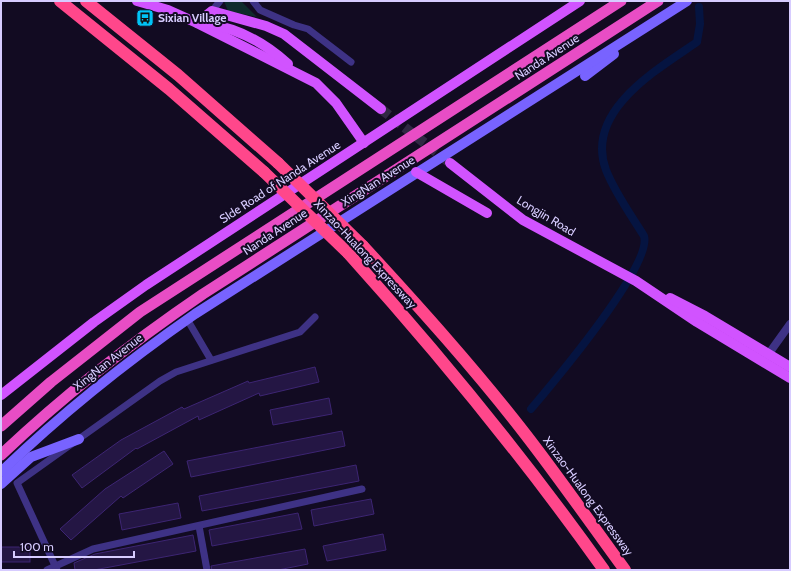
<svg xmlns="http://www.w3.org/2000/svg" width="791" height="571" font-family="Cabin,sans-serif">
  <style>
    .green { fill: #0e2a2c }
    .lines { fill: none; stroke-linecap: round; stroke-linejoin: round }
    .canal { stroke: #051441; stroke-width: 8 }
    .building { fill: #241644; stroke: #3d2573 }
    .primary-tunnel { stroke: #302843; stroke-width: 10; stroke-dasharray: 10 5; stroke-linecap: butt }
    .minor { stroke: #3e3285; stroke-width: 7 }
    .tertiary { stroke: #3e3285; stroke-width: 8 }
    .secondary { stroke: #7863ff; stroke-width: 10 }
    .primary { stroke: #d153ff; stroke-width: 10 }
    .trunk { stroke: #e84dc5; stroke-width: 11 }
    .motorway { stroke: #ff478b; stroke-width: 12 }
    .motorway-bridge { stroke: #ff478b; stroke-width: 12 }
    .labels { text-anchor: middle; stroke-width: 4; stroke-linejoin: round; paint-order: stroke }
    .poi-label { font-size: 12px; font-weight: bold; fill: #d7ccff; stroke: #120b22; text-anchor: start }
    .street-label { font-size: 12px; fill: #d7ccff; stroke: #120b22 }
  </style>
  <rect width="100%" height="100%" fill="#120b22"/>
  <polygon class="green" points="224,1 241,1 257,17 228,11"/>
  <g class="lines">
    <path class="canal" d="M531,409C552,384 653,265 644,236C631,215 615,193 606,170C584,111 658,69 697,42L700,24L699,7"/>
  </g>
  <g class="building">
    <polygon points="315,367 319,382 260,396 259,393 199,420 198,416 137,449 136,448 82,488 72,475 121,440 182,407 184,409 248,381 249,383"/>
    <polygon points="329,398 332,414 273,425 270,410"/>
    <polygon points="342,431 345,446 191,477 187,461"/>
    <polygon points="164,451 173,464 123,498 121,496 71,540 60,529 105,489"/>
    <polygon points="356,465 359,481 202,511 199,496"/>
    <polygon points="371,499 374,514 314,526 311,510"/>
    <polygon points="178,503 181,518 122,530 119,514"/>
    <polygon points="298,513 302,529 212,546 209,530"/>
    <polygon points="383,534 386,550 327,561 323,546"/>
    <polygon points="193,535 196,551 94,570 75,570 74,563 95,554"/>
    <rect x="1" y="547" width="29" height="15"/>
    <polygon points="305,549 308,564 278,570 212,570 211,566"/>
  </g>
  <g class="lines">
    <polyline class="primary-tunnel" points="381,109 449,162"/>
    <g class="minor">
      <polyline points="253,1 260,10 294,25 308,29 351,62"/>
      <polyline points="212,11 220,1"/>
      <polyline points="187,319 211,360"/>
      <polyline points="199,526 207,570"/>
      <polyline points="47,570 93,549 362,489"/>
      <polyline points="57,570 17,483 160,381 176,372 300,332 315,317"/>
    </g>
    <polyline class="tertiary" points="765,359 790,324"/>
    <g class="secondary">
      <polyline points="585,76 614,54"/>
      <path d="M1,472C61,414 126,362 195,314L687,1"/>
      <polyline points="1,484 31,457 79,439"/>
    </g>
    <g class="primary">
      <polyline points="137,1 168,10 197,23 316,83 336,103 364,143"/>
      <polyline points="197,23 212,11 266,26 284,34 381,109"/>
      <path d="M209,24C240,29 265,43 288,64"/>
      <polyline points="450,163 523,220 636,281 697,322 790,378"/>
      <polyline points="416,172 487,213"/>
      <polyline points="670,298 705,316 790,367"/>
      <polyline points="1,395 94,322 146,285 580,1"/>
    </g>
    <g class="trunk">
      <polyline points="1,426 51,382 140,312 621,1"/>
      <path d="M1,455C64,395 131,343 203,294L658,1"/>
    </g>
    <g class="motorway">
      <polyline points="60,1 169,89 264,172"/>
      <polyline points="86,1 178,75 278,163"/>
      <path d="M363,246C419,307 475,369 526,435C560,479 592,525 625,570"/>
      <path d="M348,253C439,354 525,459 604,570"/>
    </g>
    <g class="motorway-bridge">
      <polyline points="278,163 363,246"/>
      <polyline points="264,172 348,253"/>
    </g>
  </g>
  <defs>
    <symbol id="bus-square" viewBox="-11 -11 22 22"><rect x="-9" y="-9" width="18" height="18" rx="4" fill="#00c4f7" stroke="#120b22"/><path d="M-5-6H5V4H4V6H2V4H-2V6H-4V4H-5ZM-3.5-4V0h7V-4ZM-3.5 1.2v1.5H-2V1.2ZM2 1.2v1.5H3.5V1.2Z" fill="#111"/></symbol>
  </defs>
  <g fill-rule="evenodd">
    <use href="#bus-square" x="135" y="8" width="20" height="20"/>
  </g>
  <g class="labels">
    <g class="poi-label">
      <text x="158" y="22">Sixian Village</text>
    </g>
    <g class="street-label">
      <text transform="translate(547 57) rotate(-33)" y="4">Nanda Avenue</text>
      <text transform="translate(378 181) rotate(-32)" y="4">XingNan Avenue</text>
      <text transform="translate(280 182) rotate(-33)" y="4">SIde Road of Nanda Avenue</text>
      <text transform="translate(546 216) rotate(31)" y="4">Longjin Road</text>
      <text transform="translate(275 232) rotate(-33)" y="4">Nanda Avenue</text>
      <text transform="translate(365 254) rotate(47)" y="4">Xinzao-Hualong Expressway</text>
      <text transform="translate(108 362) rotate(-38)" y="4">XingNan Avenue</text>
      <text transform="translate(588 496) rotate(54)" y="4">Xinzao-Hualong Expressway</text>
    </g>
  </g>
  <rect width="791" height="571" fill="none" stroke="#d7ccff" stroke-width="4"/>
  <path d="M14 551v6h120v-6" fill="none" stroke="#d7ccff" stroke-width="2"/>
  <text x="20" y="551" font-size="12" fill="#d7ccff" stroke="#120b22" stroke-width="3" paint-order="stroke">100 m</text>
</svg>
